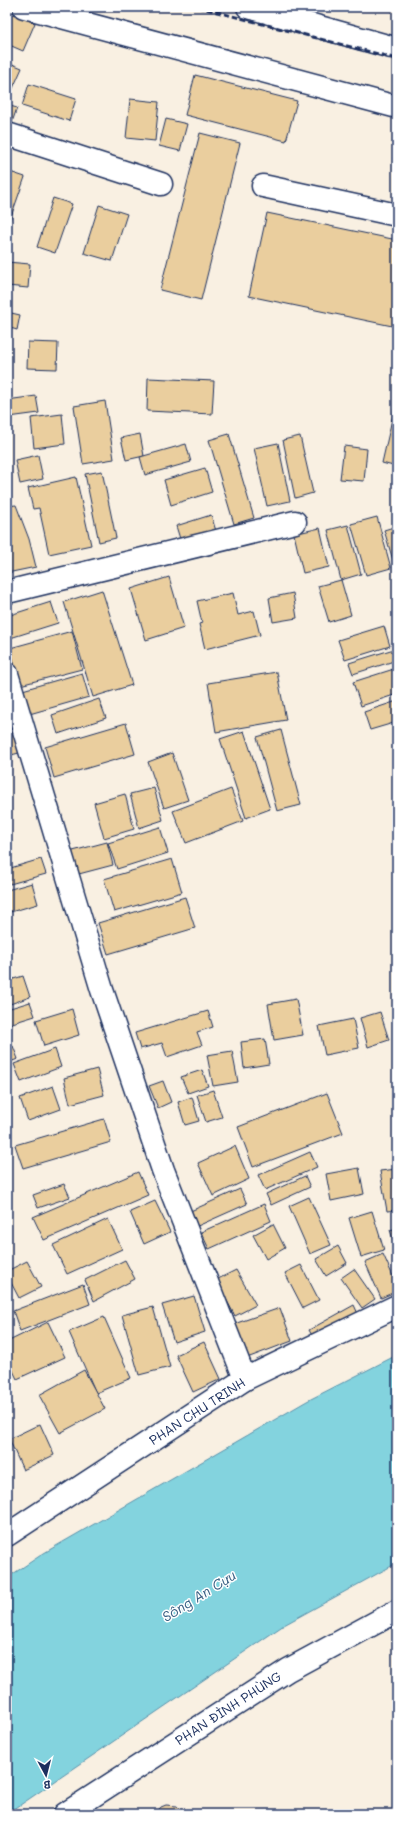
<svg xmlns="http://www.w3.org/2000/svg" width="404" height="1821" font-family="Mali,sans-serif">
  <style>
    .water { fill: #83d3de; stroke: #5991ab }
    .building { fill: #eace9e; stroke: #1b2f5e }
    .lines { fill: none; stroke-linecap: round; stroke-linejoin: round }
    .minor-casing { stroke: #1b2f5e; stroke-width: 25 }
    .minor { stroke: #fff; stroke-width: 22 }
    .rail { stroke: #1b2f5e; stroke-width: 3; stroke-dasharray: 6 3; stroke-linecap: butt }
    .labels { text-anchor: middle; stroke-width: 3; stroke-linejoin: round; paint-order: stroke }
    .street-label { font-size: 13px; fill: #1b2f5e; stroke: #fff }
    .water-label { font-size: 14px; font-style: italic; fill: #3a6084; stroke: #fff }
  </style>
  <rect width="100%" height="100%" fill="#f9f0e2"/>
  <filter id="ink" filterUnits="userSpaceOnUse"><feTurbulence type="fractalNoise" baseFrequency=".025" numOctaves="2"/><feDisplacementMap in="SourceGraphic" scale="8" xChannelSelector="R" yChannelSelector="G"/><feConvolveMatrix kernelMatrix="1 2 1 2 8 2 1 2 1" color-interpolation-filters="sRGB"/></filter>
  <g filter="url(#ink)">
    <polygon class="water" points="397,1355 397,1563 284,1625 7,1814 7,1578 44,1553 307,1401"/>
    <g class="building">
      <polygon points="7,12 35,23 23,51 7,44"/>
      <polygon points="7,62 22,68 9,97 7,96"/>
      <polygon points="195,75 297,101 286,141 185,115"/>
      <polygon points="29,84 76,99 69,121 22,106"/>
      <polygon points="130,99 159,102 155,141 126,138"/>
      <polygon points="7,105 17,108 10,128 7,127"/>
      <polygon points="166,119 187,124 180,151 159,146"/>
      <polygon points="200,133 240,143 201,300 160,290"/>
      <polygon points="7,171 25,177 7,228"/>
      <polygon points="53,198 72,204 55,253 37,247"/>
      <polygon points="99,205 127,214 112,261 84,253"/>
      <polygon points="267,213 397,240 397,327 249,296"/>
      <polygon points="7,262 30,264 28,288 7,286"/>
      <polygon points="7,312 20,315 17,330 7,327"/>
      <polygon points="28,342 58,343 57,369 27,368"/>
      <polygon points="148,378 214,381 212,414 147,411"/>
      <polygon points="36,396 39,413 9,417 7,400"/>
      <polygon points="397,397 397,467 382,463"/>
      <polygon points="105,401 114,459 83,464 74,406"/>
      <polygon points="62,414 65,444 34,448 31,418"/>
      <polygon points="140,434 144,456 126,460 121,438"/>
      <polygon points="229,434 254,518 234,524 209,440"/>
      <polygon points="300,436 313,493 295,498 283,440"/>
      <polygon points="278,443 290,501 267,506 254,448"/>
      <polygon points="186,444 191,462 145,475 140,457"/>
      <polygon points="344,446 367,449 364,481 340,479"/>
      <polygon points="38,455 43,479 20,484 15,460"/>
      <polygon points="205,468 212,492 171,505 164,480"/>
      <polygon points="102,471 116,538 99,542 85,474"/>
      <polygon points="76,477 91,545 49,554 39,508 33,509 28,488"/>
      <polygon points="16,505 29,539 36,567 7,573 7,506"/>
      <polygon points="211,515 216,531 181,542 176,526"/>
      <polygon points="377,517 391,568 366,575 351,524"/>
      <polygon points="348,525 361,574 341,580 328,530"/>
      <polygon points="397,526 397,574 384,530"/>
      <polygon points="320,528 329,567 303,573 294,534"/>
      <polygon points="169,577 184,628 146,640 131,589"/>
      <polygon points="341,580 351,615 329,622 318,586"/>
      <polygon points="102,590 132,685 93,697 64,602"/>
      <polygon points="233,593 238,615 254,611 260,635 205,649 199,624 202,623 197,601"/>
      <polygon points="293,593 297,618 273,622 269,598"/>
      <polygon points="51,602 58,623 7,639 7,616"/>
      <polygon points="384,626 390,646 345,660 338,640"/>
      <polygon points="72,631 82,669 20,685 10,648"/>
      <polygon points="397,648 397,660 353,674 349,663"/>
      <polygon points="397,668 397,694 361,706 353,682"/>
      <polygon points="277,672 286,720 216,732 208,683"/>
      <polygon points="82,673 89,697 26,715 19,691"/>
      <polygon points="99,699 106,718 58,734 52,715"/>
      <polygon points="397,701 397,722 370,730 364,712"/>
      <polygon points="126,723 135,754 54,778 45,747"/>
      <polygon points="12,729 19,753 7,756 7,731"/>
      <polygon points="281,730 301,805 277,811 257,737"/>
      <polygon points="244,731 270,809 246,818 220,739"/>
      <polygon points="172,753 188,800 164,808 148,762"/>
      <polygon points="154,788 163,820 139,828 130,794"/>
      <polygon points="231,789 243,821 186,843 173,811"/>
      <polygon points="125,794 134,829 104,838 94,803"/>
      <polygon points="160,827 168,853 117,869 108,843"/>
      <polygon points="107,842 113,865 75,875 69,852"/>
      <polygon points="41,859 46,874 10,884 7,869"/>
      <polygon points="172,859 182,892 114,912 104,879"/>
      <polygon points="32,883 38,904 7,913 7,890"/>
      <polygon points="185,897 195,928 108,954 98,923"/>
      <polygon points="23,976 30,997 7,1005 7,981"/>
      <polygon points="296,999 303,1035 274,1040 268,1004"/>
      <polygon points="30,1002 35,1016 9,1024 7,1009"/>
      <polygon points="72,1009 79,1035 44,1046 36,1020"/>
      <polygon points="208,1011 213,1027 197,1032 202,1045 167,1057 162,1043 140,1049 135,1033"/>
      <polygon points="380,1012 389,1040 368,1047 360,1018"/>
      <polygon points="353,1019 359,1048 325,1055 319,1026"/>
      <polygon points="7,1030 11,1043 7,1044"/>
      <polygon points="265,1039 269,1064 244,1068 241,1042"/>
      <polygon points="13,1046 18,1059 7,1063 7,1048"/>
      <polygon points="55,1049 61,1067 21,1082 14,1064"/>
      <polygon points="232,1051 238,1082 213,1086 207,1055"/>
      <polygon points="97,1069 104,1095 70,1104 64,1078"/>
      <polygon points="202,1070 208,1086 188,1093 181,1077"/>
      <polygon points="163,1081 171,1102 158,1108 149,1086"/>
      <polygon points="53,1086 61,1109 28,1121 20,1098"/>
      <polygon points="213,1090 222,1117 206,1122 197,1095"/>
      <polygon points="327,1093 343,1133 253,1167 238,1127"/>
      <polygon points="192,1097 199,1121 185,1125 178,1102"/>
      <polygon points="104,1119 111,1142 23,1168 15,1145"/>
      <polygon points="235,1146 249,1179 213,1196 198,1163"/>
      <polygon points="310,1152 317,1167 265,1190 258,1175"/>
      <polygon points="359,1168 364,1194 331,1201 326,1174"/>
      <polygon points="397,1169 397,1210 387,1211 380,1171"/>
      <polygon points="138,1172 148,1195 44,1240 33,1217"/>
      <polygon points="305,1176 310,1187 271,1205 266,1194"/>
      <polygon points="64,1184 70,1197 38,1208 33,1195"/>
      <polygon points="240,1189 247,1204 193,1228 186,1213"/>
      <polygon points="309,1197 331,1245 310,1254 289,1206"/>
      <polygon points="155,1201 170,1232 144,1244 130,1212"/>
      <polygon points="264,1204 271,1221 209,1249 201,1232"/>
      <polygon points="372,1211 384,1250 361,1257 349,1218"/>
      <polygon points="108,1219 122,1249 67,1274 53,1245"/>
      <polygon points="273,1224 285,1248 266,1259 253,1235"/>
      <polygon points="397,1228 397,1252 390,1230"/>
      <polygon points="338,1246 347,1263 326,1276 316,1259"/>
      <polygon points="383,1254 397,1285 397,1291 381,1298 365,1262"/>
      <polygon points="125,1260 135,1279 94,1301 85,1280"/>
      <polygon points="27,1261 41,1287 19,1298 7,1275 7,1271"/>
      <polygon points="301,1265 319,1300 303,1308 285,1273"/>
      <polygon points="354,1269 375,1299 362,1308 341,1278"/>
      <polygon points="236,1270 256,1305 235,1316 216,1280"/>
      <polygon points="83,1284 90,1304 20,1331 13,1311"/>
      <polygon points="194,1296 205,1332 174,1342 162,1305"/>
      <polygon points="354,1305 359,1316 315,1341 309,1330"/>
      <polygon points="153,1307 170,1367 139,1375 122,1315"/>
      <polygon points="280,1308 292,1341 247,1358 234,1324"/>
      <polygon points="104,1317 131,1378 96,1393 69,1332"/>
      <polygon points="48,1322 65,1357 17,1379 7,1358 7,1342"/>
      <polygon points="204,1342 221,1379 193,1392 176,1355"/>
      <polygon points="84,1370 105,1409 60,1433 39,1395"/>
      <polygon points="40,1424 54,1455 23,1470 9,1439"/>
      <polygon points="166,1805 177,1806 184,1814 155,1814 161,1807"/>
    </g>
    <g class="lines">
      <defs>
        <g id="minor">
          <polyline points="24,7 397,107"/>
          <polyline points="248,7 391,47"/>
          <polyline points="7,134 161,184"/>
          <polyline points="263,186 397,215"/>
          <polyline points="7,592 295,522"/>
          <polyline points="7,674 102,990 163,1170 245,1379"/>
          <polyline points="7,1535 245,1379 397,1306"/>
          <polyline points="65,1814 288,1670 397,1611"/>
        </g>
      </defs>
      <use href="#minor" class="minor-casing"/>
      <use href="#minor" class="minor"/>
      <polyline class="rail" points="198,7 397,59"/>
    </g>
  </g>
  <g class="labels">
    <g class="street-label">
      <text transform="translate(197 1411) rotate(-33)" y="5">PHAN CHU TRINH</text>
      <text transform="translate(228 1708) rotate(-33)" y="5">PHAN ĐÌNH PHÙNG</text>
    </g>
    <g class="water-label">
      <text transform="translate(199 1596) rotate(-32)" y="5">Sông An Cựu</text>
    </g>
  </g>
  <rect width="404" height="1821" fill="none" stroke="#fff" stroke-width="24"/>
  <rect x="12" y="12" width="380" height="1797" fill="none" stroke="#1b2f5e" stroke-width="1.5" filter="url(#ink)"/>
  <g transform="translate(46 1775) rotate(173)" stroke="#ffffff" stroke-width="3" paint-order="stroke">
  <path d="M0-3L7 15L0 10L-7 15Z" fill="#1b2f5e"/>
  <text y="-6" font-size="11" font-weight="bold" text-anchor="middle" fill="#1b2f5e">B</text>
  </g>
</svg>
